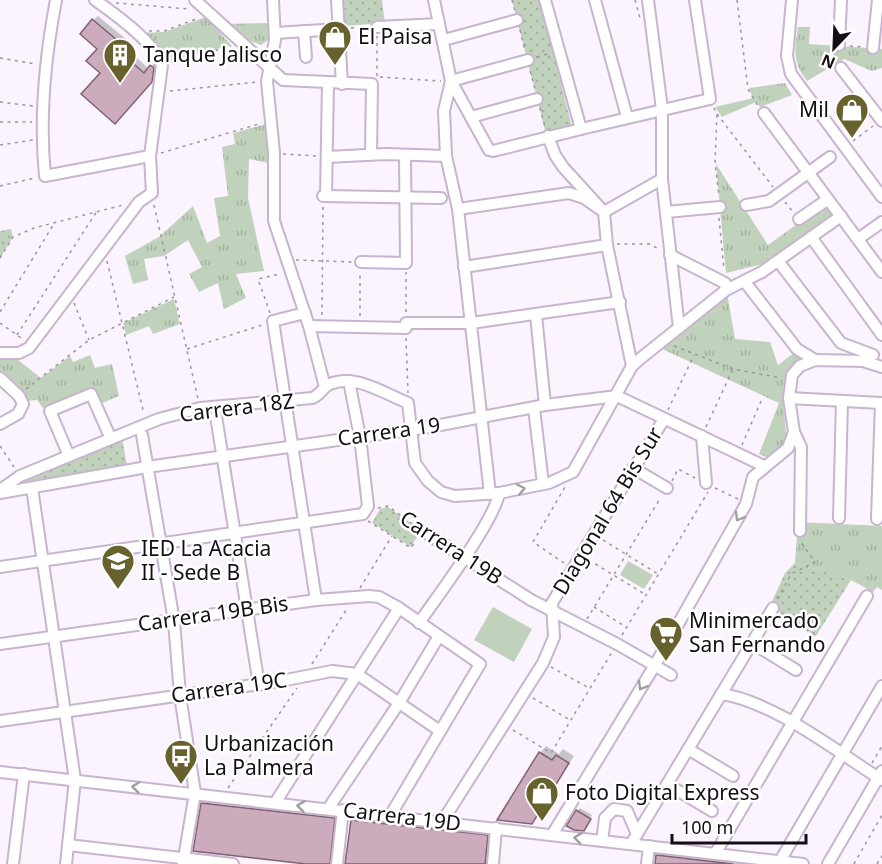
<svg xmlns="http://www.w3.org/2000/svg" width="882" height="864" font-family="'Noto Sans',sans-serif">
  <style>
    .grass { fill: url(#grass-tufts) }
    .park { fill: url(#park-dots) }
    .garden { fill: #c0d2bb }
    .shadow { fill: #0003 }
    .building { fill: #ccacbc; stroke: #806271; stroke-width: 1.5 }
    .lines { fill: none; stroke-linecap: round; stroke-linejoin: round }
    .minor-casing { stroke: #c8b4cf; stroke-width: 14 }
    .path { stroke: #9c959f; stroke-width: 1.5; stroke-dasharray: 3 4.5; stroke-linecap: butt }
    .minor { stroke: #fff; stroke-width: 10 }
    .oneway { stroke: #a19ea2 }
    .labels { text-anchor: middle; stroke-width: 5; stroke-linejoin: round; paint-order: stroke }
    .poi-label { font-size: 21px; fill: #140d16; stroke: #fff; text-anchor: start }
    .street-label { font-size: 21px; fill: #140d16; stroke: #fff }
  </style>
  <defs>
    <pattern id="grass-tufts" width="24" height="20" patternUnits="userSpaceOnUse" patternTransform="scale(1.5)"><rect width="24" height="20" fill="#c0d2bb"/><path d="M3 7l-1-3M5 7V3M7 7l1-3M15 17l-1-3M17 17v-4M19 17l1-3" fill="none" stroke="#a4b3a0"/></pattern>
    <pattern id="park-dots" width="8" height="8" patternUnits="userSpaceOnUse" patternTransform="scale(1.5)"><rect width="8" height="8" fill="#c0d2bb"/><path d="M2 2h.1M6 6h.1" fill="none" stroke="#a4b3a0" stroke-width="1.8" stroke-linecap="round"/></pattern>
  </defs>
  <rect width="100%" height="100%" fill="#fbf3fe"/>
  <g class="grass">
    <polygon points="206,17 231,45 170,63 138,33 164,32"/>
    <polygon points="270,23 270,39 261,45 243,38 226,24"/>
    <path d="M798,27H810L809,44L882,49V68L872,71L844,59L807,81C793,63 794,49 798,27Z"/>
    <polygon points="785,83 792,95 760,107 756,102 722,117 715,107 753,98 749,88"/>
    <polygon points="270,123 268,163 249,159 248,198 264,271 236,274 246,298 224,309 218,283 199,292 189,274 202,267 188,240 164,256 144,259 148,280 133,284 125,256 159,237 193,206 207,243 220,236 214,198 228,196 222,147 235,144 233,133"/>
    <polygon points="716,164 768,245 825,204 832,215 763,264 726,273"/>
    <path d="M727,293L735,339L770,342L778,365L794,353L804,357C771,380 787,405 786,441L768,458L759,454L779,403L662,349Z"/>
    <polygon points="174,299 180,324 153,334 149,326 126,335 123,323"/>
    <polygon points="90,355 95,368 112,364 119,396 100,404 92,387 43,408 37,400 27,401 0,375 0,359 18,360 41,378 70,356 73,362"/>
    <polygon points="798,522 882,526 882,590 877,587 873,592 851,580 795,563"/>
  </g>
  <g class="park">
    <polygon points="341,0 382,0 385,23 343,26"/>
    <polygon points="512,0 540,0 572,127 546,134"/>
    <polygon points="11,229 13,237 0,258 0,231"/>
    <polygon points="122,438 127,466 10,485"/>
    <polygon points="388,507 421,530 411,547 372,523 380,509"/>
    <polygon points="795,563 851,580 816,636 770,606 785,573"/>
  </g>
  <g class="garden">
    <polygon points="628,561 653,575 644,589 620,575"/>
    <polygon points="493,607 532,629 514,662 474,640"/>
  </g>
  <g class="shadow">
    <polygon points="98,16 127,40 123,45 149,69 156,61 158,63 156,76 119,117 102,73 93,20"/>
    <polygon points="546,746 559,754 563,749 574,756 531,823 540,753"/>
    <polygon points="205,800 337,815 333,862 319,864 202,803"/>
    <polygon points="580,808 592,815 586,826 577,811"/>
    <polygon points="355,817 490,833 487,864 347,864 352,820"/>
    <polygon points="660,852 761,864 656,864"/>
  </g>
  <g class="building">
    <polygon points="92,19 124,46 119,51 144,73 150,65 154,68 152,82 115,124 81,94 100,73 86,61 97,49 80,34"/>
    <polygon points="539,752 552,760 556,755 569,763 532,824 497,820"/>
    <polygon points="201,803 335,818 330,864 306,864 193,851"/>
    <polygon points="576,810 591,819 584,831 574,830 566,826"/>
    <polygon points="351,820 488,835 485,864 345,864"/>
    <polygon points="656,855 733,864 655,864"/>
  </g>
  <g class="lines">
    <defs>
      <g id="minor">
        <path d="M56,0C45,58 39,117 45,176L150,156"/>
        <polyline points="195,0 283,80 372,84 371,154"/>
        <polyline points="273,0 275,40 267,81 274,153 274,221 309,326 325,387"/>
        <polyline points="337,0 342,84"/>
        <polyline points="434,0 451,81 489,150"/>
        <polyline points="545,0 581,129 710,99 695,0"/>
        <polyline points="595,0 627,117"/>
        <polyline points="648,0 662,109 662,179 679,328"/>
        <polyline points="792,0 787,56 791,74 882,197"/>
        <polyline points="377,27 439,24"/>
        <polyline points="304,31 306,57"/>
        <polyline points="275,33 340,29"/>
        <polyline points="444,40 517,20"/>
        <polyline points="839,45 841,0"/>
        <polyline points="873,48 878,0"/>
        <polyline points="841,68 882,121"/>
        <polyline points="764,113 882,272"/>
        <polyline points="471,117 537,99"/>
        <polyline points="548,136 555,155 563,167 604,212 607,245 632,366"/>
        <polyline points="493,151 581,129"/>
        <polyline points="327,157 386,154 446,156"/>
        <polyline points="323,196 441,198"/>
        <polyline points="326,196 328,83"/>
        <polyline points="746,205 769,201 830,157"/>
        <polyline points="458,209 569,193 584,198 604,212 662,179"/>
        <polyline points="666,212 720,207"/>
        <polyline points="799,219 827,200"/>
        <polyline points="811,237 882,335"/>
        <polyline points="858,239 882,222"/>
        <polyline points="670,255 725,283 726,290"/>
        <polyline points="778,261 841,343 873,355"/>
        <polyline points="361,262 406,263 405,155"/>
        <polyline points="464,267 607,245"/>
        <polyline points="745,282 797,349 815,360"/>
        <polyline points="305,313 273,321 316,600"/>
        <polyline points="536,315 545,405"/>
        <polyline points="406,323 471,323 620,302"/>
        <polyline points="309,326 406,328"/>
        <path d="M0,353H19L29,348L139,202L152,193L150,156L162,65C154,42 115,14 95,0"/>
        <polyline points="0,378 19,396 23,404 18,414 0,424"/>
        <polyline points="789,398 881,403 877,519"/>
        <polyline points="534,408 543,484"/>
        <polyline points="216,416 259,685"/>
        <polyline points="142,435 174,621 180,695 195,793 183,864"/>
        <polyline points="702,436 706,483"/>
        <polyline points="69,456 50,411 91,394 111,439"/>
        <polyline points="633,468 667,488"/>
        <polyline points="32,488 75,780 66,864"/>
        <path d="M0,490L20,476L159,419L200,408L312,398C321,395 322,387 330,384C355,373 385,394 408,403L415,463L428,481L441,492L455,496L499,493L549,483L573,472L632,366L641,358L726,290L762,272L841,216"/>
        <polyline points="0,493 147,467 430,427 545,405 617,396 764,466"/>
        <polyline points="490,494 458,209 446,156 444,111 451,81 528,60"/>
        <polyline points="839,518 842,401"/>
        <polyline points="423,531 531,600 617,644 671,675"/>
        <polyline points="800,531 801,447 794,432 789,398 792,375 800,366 815,360 863,361 882,367"/>
        <polyline points="0,567 363,514 368,506 360,437 349,381"/>
        <path d="M419,623C437,597 495,520 499,493"/>
        <polyline points="752,643 796,670"/>
        <polyline points="0,644 316,600 369,596 379,597 399,608 480,664 390,816"/>
        <path d="M721,694C773,701 837,752 882,780"/>
        <polyline points="0,721 281,681 332,671 357,674 440,731"/>
        <polyline points="688,749 733,776"/>
        <polyline points="0,772 803,864"/>
        <polyline points="667,784 712,811"/>
        <polyline points="275,803 399,608"/>
        <polyline points="328,809 399,703 439,636"/>
        <polyline points="442,822 543,663 554,637 552,603 664,419"/>
        <polyline points="552,835 655,665 746,504 753,477 788,448 794,432"/>
        <polyline points="602,841 605,818 614,809 627,811 637,834"/>
        <polyline points="631,844 773,608"/>
        <polyline points="68,845 233,864"/>
        <polyline points="715,854 867,596"/>
        <polyline points="780,861 882,686"/>
        <polyline points="13,864 24,774"/>
        <polyline points="337,864 343,810"/>
        <polyline points="493,864 496,828"/>
        <polyline points="647,864 649,846"/>
        <polyline points="828,864 882,771"/>
      </g>
    </defs>
    <use href="#minor" class="minor-casing"/>
    <g class="path">
      <polyline points="512,0 515,11"/>
      <polyline points="635,0 640,18"/>
      <polyline points="737,0 748,89 758,106"/>
      <polyline points="116,3 189,9"/>
      <polyline points="351,28 367,27"/>
      <polyline points="520,30 525,51"/>
      <polyline points="149,31 164,31 199,18"/>
      <polyline points="850,46 863,47"/>
      <polyline points="537,57 550,53"/>
      <polyline points="0,58 35,64"/>
      <polyline points="172,63 231,46"/>
      <polyline points="530,71 535,89"/>
      <polyline points="377,76 377,36"/>
      <polyline points="380,77 441,81"/>
      <polyline points="170,91 257,82"/>
      <polyline points="0,102 33,106"/>
      <polyline points="540,108 545,127"/>
      <polyline points="714,108 717,114 715,163 719,196"/>
      <polyline points="717,114 773,187"/>
      <polyline points="0,122 32,122"/>
      <polyline points="853,141 873,126"/>
      <polyline points="0,145 33,140"/>
      <polyline points="161,153 262,123"/>
      <polyline points="283,154 317,156"/>
      <polyline points="0,186 35,178"/>
      <polyline points="785,202 793,212"/>
      <polyline points="154,205 198,399"/>
      <polyline points="719,218 724,270"/>
      <polyline points="617,244 649,244 659,249"/>
      <polyline points="0,258 13,237 34,228 123,205"/>
      <polyline points="296,260 352,262"/>
      <polyline points="107,261 144,414"/>
      <polyline points="74,303 89,340"/>
      <polyline points="0,312 55,222"/>
      <polyline points="406,312 406,272"/>
      <polyline points="270,313 258,279 280,274"/>
      <polyline points="322,315 323,206"/>
      <polyline points="360,316 360,273"/>
      <polyline points="0,323 24,340"/>
      <polyline points="17,335 97,211"/>
      <polyline points="406,338 408,393"/>
      <polyline points="674,346 733,369 781,378"/>
      <polyline points="187,349 262,325"/>
      <polyline points="26,389 89,340 174,297"/>
      <polyline points="668,410 694,355"/>
      <polyline points="706,427 733,369"/>
      <polyline points="742,445 762,399"/>
      <polyline points="0,446 14,467"/>
      <polyline points="672,481 678,469 695,478"/>
      <polyline points="715,488 738,499"/>
      <polyline points="378,508 388,506 415,526"/>
      <polyline points="368,521 411,548 416,540"/>
      <polyline points="603,540 658,574"/>
      <polyline points="589,560 646,595"/>
      <polyline points="564,563 533,542 565,487"/>
      <polyline points="360,588 392,536"/>
      <polyline points="778,599 791,574 815,562 800,541"/>
      <polyline points="594,607 626,627"/>
      <polyline points="781,613 816,636"/>
      <polyline points="587,619 661,497"/>
      <polyline points="622,635 708,492"/>
      <polyline points="312,664 348,607"/>
      <polyline points="551,667 589,688"/>
      <polyline points="533,698 570,720"/>
      <polyline points="513,730 551,753 612,652"/>
      <polyline points="872,763 882,746"/>
      <polyline points="228,788 297,688"/>
      <polyline points="854,864 882,815"/>
      <polyline points="877,864 882,856"/>
    </g>
    <use href="#minor" class="minor"/>
  </g>
  <defs><path id="oneway-chevron" d="M-2-3.5L2.5 0L-2 3.5" fill="none" stroke-width="1.6" stroke-linecap="round" stroke-linejoin="round" transform="scale(1.5)"/></defs>
  <g class="oneway">
    <use href="#oneway-chevron" transform="translate(521 489) rotate(-12)"/>
    <use href="#oneway-chevron" transform="translate(739 517) rotate(120)"/>
    <use href="#oneway-chevron" transform="translate(642 686) rotate(121)"/>
    <use href="#oneway-chevron" transform="translate(136 787) rotate(-174)"/>
    <use href="#oneway-chevron" transform="translate(301 806) rotate(-173)"/>
    <use href="#oneway-chevron" transform="translate(578 838) rotate(-173)"/>
  </g>
  <defs>
    <symbol id="shop-pin" viewBox="-11 -11 22 30"><path d="M0 17L-7.5 6A9.5 9.5 0 1 1 7.5 6Z" fill="#66612d" stroke="#fff"/><path d="M-5-2.5h2.3a2.7 3.5 0 0 1 5.4 0H5L5.5 6h-11ZM-1.5-2.5h3a1.5 2.3 0 0 0-3 0Z" fill="#fff"/></symbol>
    <symbol id="building-pin" viewBox="-11 -11 22 30"><path d="M0 17L-7.5 6A9.5 9.5 0 1 1 7.5 6Z" fill="#66612d" stroke="#fff"/><path d="M-4-6H4V6H1V3H-1V6H-4ZM-2.5-4.3h1.7v1.8h-1.7ZM.8-4.3h1.7v1.8H.8ZM-2.5-1h1.7V.8h-1.7ZM.8-1h1.7V.8H.8Z" fill="#fff"/></symbol>
    <symbol id="school-pin" viewBox="-11 -11 22 30"><path d="M0 17L-7.5 6A9.5 9.5 0 1 1 7.5 6Z" fill="#66612d" stroke="#fff"/><path d="M0-5L7-2L0 1L-7-2ZM-4 1L0 2.5L4 1V4Q0 6-4 4Z" fill="#fff"/></symbol>
    <symbol id="supermarket-pin" viewBox="-11 -11 22 30"><path d="M0 17L-7.5 6A9.5 9.5 0 1 1 7.5 6Z" fill="#66612d" stroke="#fff"/><path d="M-6-5.5h2.5l.6 2H6L4.5 2H-2.5L-4.4-4H-6ZM-1.5 3.2a1.3 1.3 0 1 0 .1 0ZM3 3.2a1.3 1.3 0 1 0 .1 0Z" fill="#fff"/></symbol>
    <symbol id="bus-pin" viewBox="-11 -11 22 30"><path d="M0 17L-7.5 6A9.5 9.5 0 1 1 7.5 6Z" fill="#66612d" stroke="#fff"/><path d="M-5-6H5V4H4V6H2V4H-2V6H-4V4H-5ZM-3.5-4V0h7V-4ZM-3.5 1.2v1.5H-2V1.2ZM2 1.2v1.5H3.5V1.2Z" fill="#fff"/></symbol>
  </defs>
  <g fill-rule="evenodd">
    <use href="#shop-pin" x="316" y="18" width="38" height="52"/>
    <use href="#building-pin" x="101" y="36" width="38" height="52"/>
    <use href="#shop-pin" x="833" y="91" width="38" height="52"/>
    <use href="#school-pin" x="99" y="542" width="38" height="52"/>
    <use href="#supermarket-pin" x="647" y="614" width="38" height="52"/>
    <use href="#bus-pin" x="162" y="737" width="38" height="52"/>
    <use href="#shop-pin" x="523" y="774" width="38" height="52"/>
  </g>
  <g class="labels">
    <g class="poi-label">
      <text x="358" y="44">El Paisa</text>
      <text x="143" y="62">Tanque Jalisco</text>
      <text x="829" y="117" text-anchor="end">Mil</text>
      <text x="141" y="556">IED La Acacia<tspan x="141" dy="24">II - Sede B</tspan></text>
      <text x="689" y="628">Minimercado<tspan x="689" dy="24">San Fernando</tspan></text>
      <text x="204" y="751">Urbanización<tspan x="204" dy="24">La Palmera</tspan></text>
      <text x="565" y="800">Foto Digital Express</text>
    </g>
    <g class="street-label">
      <text transform="translate(237 408) rotate(-7)" y="7">Carrera 18Z</text>
      <text transform="translate(389 432) rotate(-8)" y="7">Carrera 19</text>
      <text transform="translate(608 511) rotate(-59)" y="7">Diagonal 64 Bis Sur</text>
      <text transform="translate(451 548) rotate(33)" y="7">Carrera 19B</text>
      <text transform="translate(213 614) rotate(-8)" y="7">Carrera 19B Bis</text>
      <text transform="translate(229 688) rotate(-8)" y="7">Carrera 19C</text>
      <text transform="translate(402 817) rotate(7)" y="7">Carrera 19D</text>
    </g>
  </g>
  <g transform="translate(834 48) rotate(203)" stroke="#ffffff" stroke-width="4.5" paint-order="stroke">
  <path d="M0-4.5L10 22L0 15L-10 22Z" fill="#140d16"/>
  <text y="-9" font-size="16" font-weight="bold" text-anchor="middle" fill="#140d16">N</text>
  </g>
  <path d="M672 834v9h134v-9" fill="none" stroke="#140d16" stroke-width="3"/>
  <text x="681" y="834" font-size="18" fill="#140d16" stroke="#ffffff" stroke-width="4.5" paint-order="stroke">100 m</text>
</svg>
